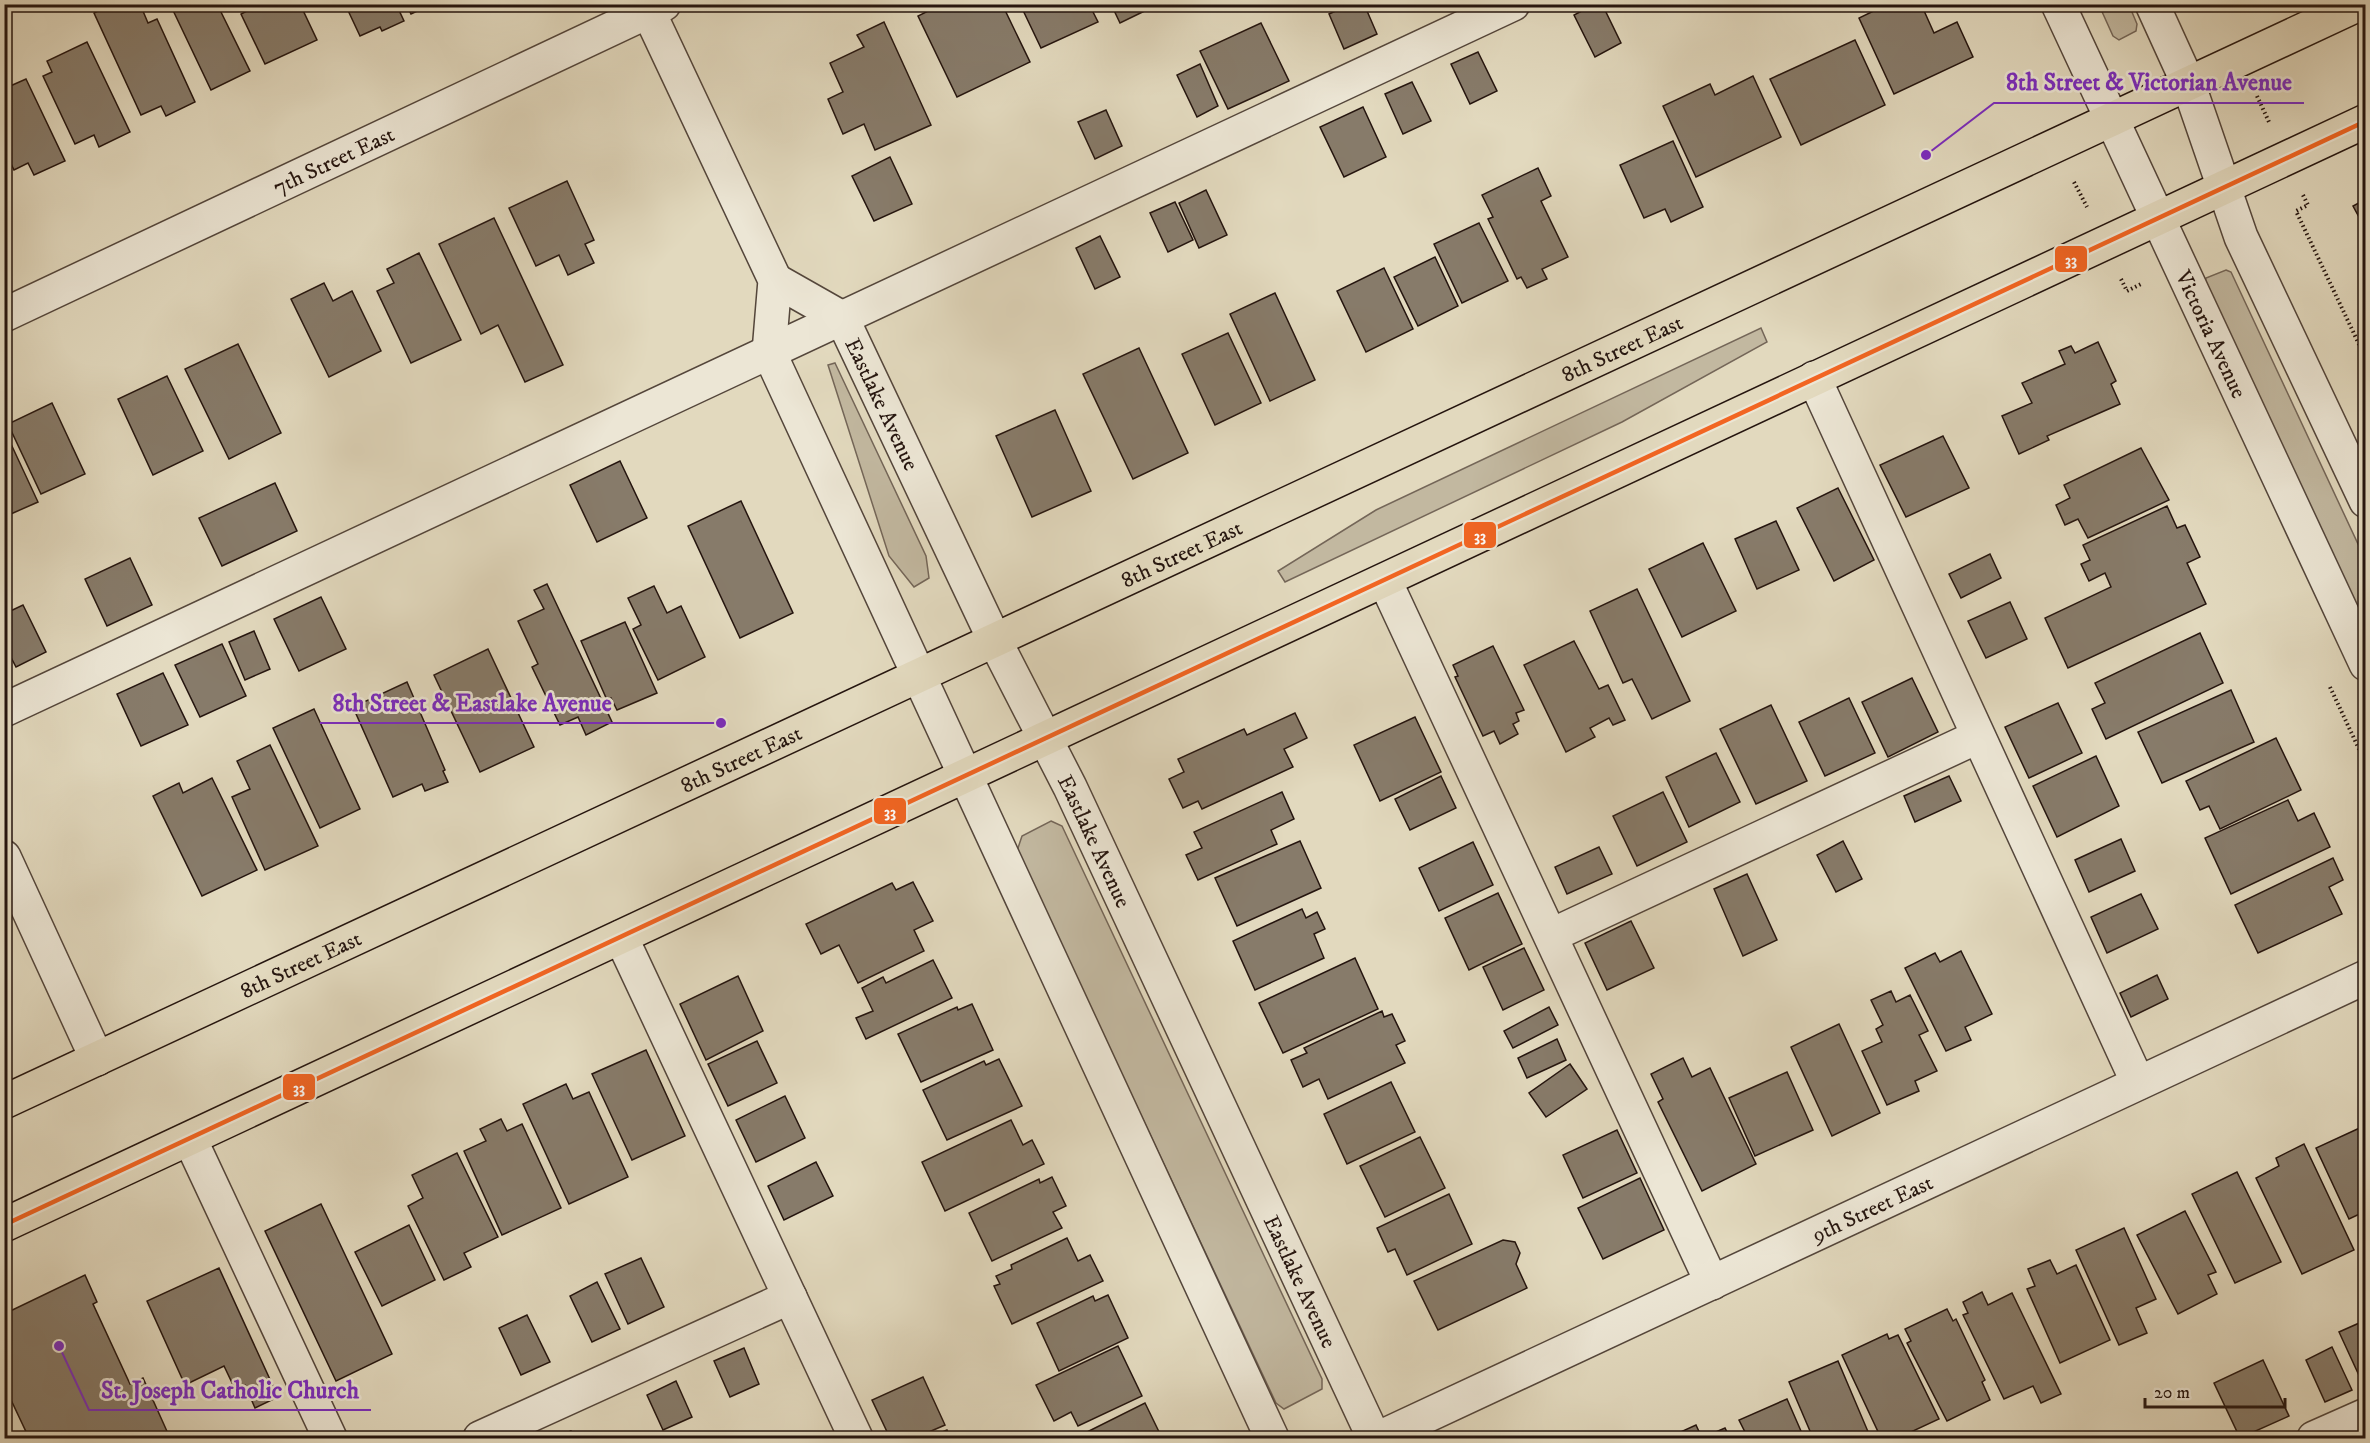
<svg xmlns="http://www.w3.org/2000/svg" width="2370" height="1443" font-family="'IM FELL DW Pica',serif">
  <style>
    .green { fill: #c2b8a0; stroke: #746658; stroke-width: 1.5 }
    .building { fill: #877b6a; stroke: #25150f; stroke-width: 1.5 }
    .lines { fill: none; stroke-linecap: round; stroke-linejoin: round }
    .minor-casing { stroke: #54463b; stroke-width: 36 }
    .major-casing { stroke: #25150f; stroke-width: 36 }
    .path { stroke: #25150f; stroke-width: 4; stroke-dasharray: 1.5 3; stroke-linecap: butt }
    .minor { stroke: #ece6d5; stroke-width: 33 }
    .major { stroke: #e2d9be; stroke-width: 33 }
    .bus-1-casing { stroke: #ece6d5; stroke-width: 9 }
    .bus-1 { stroke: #f26522; stroke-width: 4.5 }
    .labels { text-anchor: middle; stroke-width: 5; stroke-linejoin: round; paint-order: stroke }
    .street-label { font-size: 22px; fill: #25150f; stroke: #ece6d5 }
    .leader { fill: none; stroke: #7b2cbf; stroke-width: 2 }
    .callout-dot { fill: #7b2cbf; stroke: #ece6d5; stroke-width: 2 }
    .callout-label { font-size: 24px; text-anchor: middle; font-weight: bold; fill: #7b2cbf; stroke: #ece6d5; stroke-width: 5; stroke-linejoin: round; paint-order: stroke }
    .line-badge { stroke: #ece6d5; stroke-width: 2 }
    .badge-label { font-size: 16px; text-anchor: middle; font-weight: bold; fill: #fff }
  </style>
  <rect width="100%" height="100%" fill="#e2d9be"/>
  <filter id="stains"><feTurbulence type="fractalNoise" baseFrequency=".00333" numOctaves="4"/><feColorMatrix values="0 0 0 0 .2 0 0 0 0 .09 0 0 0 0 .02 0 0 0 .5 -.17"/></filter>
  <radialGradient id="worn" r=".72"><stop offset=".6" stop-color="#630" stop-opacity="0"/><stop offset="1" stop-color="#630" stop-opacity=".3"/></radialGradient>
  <g class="green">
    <polygon points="2099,5 2129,5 2137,24 2136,31 2119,40 2113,36"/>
    <polygon points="2226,270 2231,272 2365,559 2365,628 2205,284 2206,278"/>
    <polygon points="1761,328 1767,342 1622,422 1285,582 1278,571 1376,510"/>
    <polygon points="835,363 926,556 929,578 914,587 889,556 828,365"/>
    <polygon points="1051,821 1062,826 1322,1379 1322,1389 1284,1409 1276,1403 1017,851 1022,836"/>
  </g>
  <g class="building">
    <polygon points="112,4 140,4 148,23 157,19 195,102 166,116 161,106 141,115 94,13"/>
    <polygon points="170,4 217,4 250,71 211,90"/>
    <polygon points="261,4 300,4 317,40 265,64 241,14"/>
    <polygon points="345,4 396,4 404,21 382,31 380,27 360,36"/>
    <polygon points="406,4 432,4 411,14"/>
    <polygon points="942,4 1002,4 1030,62 957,97 918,16"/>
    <polygon points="1020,4 1089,4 1098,22 1041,48"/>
    <polygon points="1111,4 1159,4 1120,23"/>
    <polygon points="1351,4 1364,4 1377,34 1344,49 1329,14"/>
    <polygon points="1595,4 1602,4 1621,43 1595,57 1574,15"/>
    <polygon points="1888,4 1921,4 1934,33 1957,22 1973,57 1894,94 1859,18"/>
    <polygon points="884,22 931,125 875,150 864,124 843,134 828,99 843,92 830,63 864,47 857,35"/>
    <polygon points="1261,23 1289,81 1228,109 1200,51"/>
    <polygon points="1855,40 1885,105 1801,145 1770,79"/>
    <polygon points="87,42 130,132 99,147 94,135 75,144 43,76 52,72 47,61"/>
    <polygon points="1478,52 1497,91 1470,104 1451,64"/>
    <polygon points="1200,64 1218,106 1197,117 1177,75"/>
    <polygon points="1753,76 1781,137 1696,177 1663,106 1710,84 1715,95"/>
    <polygon points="26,79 65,161 34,175 28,163 14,170 4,149 4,94 10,92 8,87"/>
    <polygon points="1412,82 1431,121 1403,134 1385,94"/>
    <polygon points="1363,107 1386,157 1344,177 1320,127"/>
    <polygon points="1106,110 1122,146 1095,159 1078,122"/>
    <polygon points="1673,141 1703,207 1671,222 1665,209 1644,218 1620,165"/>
    <polygon points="890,157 912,204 874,221 852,176"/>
    <polygon points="1538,168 1551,196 1541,201 1568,257 1542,269 1547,279 1527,288 1521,277 1517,279 1488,219 1493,217 1482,195"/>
    <polygon points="4,172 11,187 4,190"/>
    <polygon points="567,181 594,240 585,244 594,263 568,275 559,255 536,266 509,208"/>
    <polygon points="1206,190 1227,235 1199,248 1179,203"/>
    <polygon points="2366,199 2366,230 2353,206"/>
    <polygon points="1175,202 1193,240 1168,252 1150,213"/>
    <polygon points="494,218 563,365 525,382 498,325 481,334 439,244"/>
    <polygon points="1479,223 1508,281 1462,303 1434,244"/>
    <polygon points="1100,236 1120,277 1095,289 1076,248"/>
    <polygon points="419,253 461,340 411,363 377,291 394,283 387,269"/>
    <polygon points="1435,257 1458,306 1418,326 1394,277"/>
    <polygon points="1384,268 1413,329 1366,352 1337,291"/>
    <polygon points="324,283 333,301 352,291 381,351 329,377 291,299"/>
    <polygon points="1275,293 1315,380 1270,401 1230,314"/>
    <polygon points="1228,333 1261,403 1215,425 1182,354"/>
    <polygon points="2098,342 2116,381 2111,384 2120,404 2047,436 2049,440 2019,454 2002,416 2032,403 2022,383 2065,364 2059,351 2071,346 2075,353"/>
    <polygon points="238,344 281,433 229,459 185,369"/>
    <polygon points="1139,348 1188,453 1133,479 1083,374"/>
    <polygon points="167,376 203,451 153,475 118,399"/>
    <polygon points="52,403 85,474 41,494 8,424"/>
    <polygon points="1055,410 1091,491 1032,517 996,436"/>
    <polygon points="1943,436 1969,488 1906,517 1880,465"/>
    <polygon points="11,444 38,502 4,517 4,447"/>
    <polygon points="2141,448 2169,500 2088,538 2078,519 2065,525 2056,505 2070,498 2064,485"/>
    <polygon points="620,461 647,518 597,542 570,485"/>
    <polygon points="275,483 297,531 222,566 199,518"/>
    <polygon points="1838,488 1874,560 1834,581 1797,508"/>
    <polygon points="741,501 793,613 740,638 688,526"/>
    <polygon points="2167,506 2177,528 2185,525 2200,557 2187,563 2206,604 2068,668 2045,618 2111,587 2105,573 2089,581 2081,564 2090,560 2083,545"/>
    <polygon points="1776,521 1799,570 1757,589 1735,539"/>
    <polygon points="1703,543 1736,611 1682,637 1649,569"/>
    <polygon points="1990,554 2001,578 1961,598 1949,574"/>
    <polygon points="130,558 152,605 107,626 85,579"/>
    <polygon points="547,584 612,722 586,735 578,717 560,725 532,667 538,664 518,621 544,609 534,590"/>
    <polygon points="654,586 667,613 681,606 705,657 658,680 633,629 641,625 628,598"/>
    <polygon points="1637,589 1690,701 1652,719 1632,679 1623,683 1590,611"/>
    <polygon points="321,597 346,649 299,671 274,619"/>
    <polygon points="2010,602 2027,639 1986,658 1968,621"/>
    <polygon points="23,605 46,652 16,667 4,644 4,614"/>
    <polygon points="625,622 657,693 617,710 611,698 607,700 581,641"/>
    <polygon points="254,631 270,669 245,680 229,642"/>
    <polygon points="2200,633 2223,683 2106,739 2092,709 2105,703 2095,683"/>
    <polygon points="1574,641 1599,689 1608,685 1625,720 1613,725 1609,718 1590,728 1595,737 1566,752 1524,665"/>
    <polygon points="222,644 246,696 200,717 175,665"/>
    <polygon points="1493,646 1524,710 1516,713 1519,721 1513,724 1518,734 1500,744 1494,731 1483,736 1455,677 1458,676 1453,665"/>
    <polygon points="488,649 534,747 480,772 434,675"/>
    <polygon points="163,673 188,725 141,746 117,694"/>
    <polygon points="1912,678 1938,732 1888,757 1862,702"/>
    <polygon points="407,682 445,770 443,771 448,782 425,791 422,784 393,797 353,707"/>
    <polygon points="2231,690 2254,742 2162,783 2138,732"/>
    <polygon points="1849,698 1875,753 1825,776 1799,722"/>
    <polygon points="2058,703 2082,753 2029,778 2005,727"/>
    <polygon points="1771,705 1807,781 1756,804 1720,729"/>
    <polygon points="314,709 360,809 320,828 273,728"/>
    <polygon points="1295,713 1307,738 1284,749 1293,767 1202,809 1198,801 1183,808 1169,779 1184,772 1178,759 1244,729 1247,735"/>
    <polygon points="1415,717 1441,772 1380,801 1354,745"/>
    <polygon points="2276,738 2301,790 2220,829 2209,806 2200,810 2186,781"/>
    <polygon points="270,745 318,846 265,870 232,797 250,789 237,761"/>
    <polygon points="1716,753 1740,802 1689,827 1666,777"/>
    <polygon points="2096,756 2119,806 2057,837 2033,786"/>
    <polygon points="1441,776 1456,808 1410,830 1395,799"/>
    <polygon points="1949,776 1961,801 1915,822 1904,796"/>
    <polygon points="212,778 257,870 202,896 153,796 179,783 183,793"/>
    <polygon points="1282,792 1294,819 1271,830 1277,844 1198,880 1186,855 1202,848 1194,832"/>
    <polygon points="1663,792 1687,842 1637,866 1613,816"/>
    <polygon points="2288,800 2298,821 2314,813 2330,847 2231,894 2205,838"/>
    <polygon points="2121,839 2135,871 2089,892 2075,860"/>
    <polygon points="1300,841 1321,888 1237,926 1215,878"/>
    <polygon points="1843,841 1862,879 1836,892 1817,855"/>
    <polygon points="1473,842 1493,885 1439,911 1419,868"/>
    <polygon points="1599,847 1612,874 1567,894 1555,867"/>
    <polygon points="2333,858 2343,880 2329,887 2342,914 2258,953 2235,905"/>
    <polygon points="1747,874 1777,940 1743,956 1714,889"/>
    <polygon points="913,882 933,921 914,930 924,951 858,983 839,945 821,954 806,924 892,883 896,890"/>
    <polygon points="1498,893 1522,944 1469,970 1445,918"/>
    <polygon points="2141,894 2158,929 2107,953 2091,917"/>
    <polygon points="1302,909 1306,918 1317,912 1325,929 1314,934 1324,958 1255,990 1233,941"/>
    <polygon points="1631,921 1654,968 1607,990 1585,943"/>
    <polygon points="1524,948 1544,990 1503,1010 1483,967"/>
    <polygon points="1961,951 1992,1014 1965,1027 1971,1040 1946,1051 1905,968 1935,953 1940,962"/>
    <polygon points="1355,958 1378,1009 1283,1053 1259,1003"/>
    <polygon points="933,960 952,998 866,1039 856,1018 873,1011 862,988 883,977 886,983"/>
    <polygon points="2157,975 2168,999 2131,1017 2120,993"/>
    <polygon points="738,976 763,1031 706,1060 680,1004"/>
    <polygon points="1891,991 1896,1002 1910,995 1928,1031 1919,1035 1937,1071 1915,1081 1919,1091 1887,1105 1862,1051 1882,1042 1876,1029 1883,1025 1871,1000"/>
    <polygon points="972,1004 993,1050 921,1082 898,1034 957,1007 958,1010"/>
    <polygon points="1549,1007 1558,1025 1513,1048 1504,1031"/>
    <polygon points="1382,1011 1384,1017 1392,1014 1405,1041 1396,1045 1405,1063 1328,1099 1319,1079 1303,1087 1291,1060 1307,1053 1304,1048"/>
    <polygon points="1839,1024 1880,1113 1832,1136 1791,1047"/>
    <polygon points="1557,1039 1566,1060 1527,1078 1518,1058"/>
    <polygon points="757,1041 777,1083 728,1106 708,1064"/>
    <polygon points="646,1050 685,1136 632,1160 592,1074"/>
    <polygon points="1683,1058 1692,1077 1710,1068 1756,1164 1702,1191 1658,1102 1663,1099 1651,1074"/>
    <polygon points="999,1059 1022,1106 947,1140 923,1090 984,1061 986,1065"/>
    <polygon points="1570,1064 1587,1089 1546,1117 1529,1093"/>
    <polygon points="1787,1072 1813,1130 1755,1156 1729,1098"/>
    <polygon points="1391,1082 1415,1132 1347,1164 1324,1114"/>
    <polygon points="566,1084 573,1099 589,1092 628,1177 569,1204 523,1104"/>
    <polygon points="785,1096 805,1138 756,1162 736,1120"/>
    <polygon points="501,1119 507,1131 522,1124 561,1208 502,1235 464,1151 486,1141 480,1129"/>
    <polygon points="1011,1120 1023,1145 1032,1140 1044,1164 945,1211 922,1162"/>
    <polygon points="2364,1126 2366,1211 2349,1219 2316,1148"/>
    <polygon points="1617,1130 1637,1173 1583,1198 1563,1155"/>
    <polygon points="1420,1137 1445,1188 1385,1217 1360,1166"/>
    <polygon points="2304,1144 2354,1250 2302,1274 2256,1178 2279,1166 2276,1158"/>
    <polygon points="457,1153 498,1237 464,1253 471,1267 444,1280 408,1206 423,1198 412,1175"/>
    <polygon points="816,1162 833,1196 784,1220 768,1186"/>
    <polygon points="2237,1172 2281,1262 2235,1283 2192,1194"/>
    <polygon points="1052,1177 1066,1206 1053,1212 1062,1228 992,1261 969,1213 1039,1179 1040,1183"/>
    <polygon points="1640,1178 1664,1230 1603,1259 1578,1208"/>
    <polygon points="1449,1194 1472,1244 1407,1275 1395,1249 1388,1252 1377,1228"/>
    <polygon points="321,1204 392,1354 336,1381 265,1231"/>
    <polygon points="2185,1211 2216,1272 2208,1275 2217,1294 2178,1314 2137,1235"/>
    <polygon points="409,1225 435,1280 382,1306 355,1252"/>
    <polygon points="2124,1228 2156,1299 2136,1308 2147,1333 2119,1345 2076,1250"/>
    <polygon points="1067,1238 1078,1261 1090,1255 1103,1281 1012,1324 994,1286 1000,1284 996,1276 1012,1269 1011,1265"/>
    <polygon points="1503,1240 1515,1242 1520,1253 1516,1264 1527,1288 1438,1330 1414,1281"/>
    <polygon points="641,1258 664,1307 628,1324 605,1274"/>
    <polygon points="2050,1260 2057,1274 2076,1265 2110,1340 2060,1363 2027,1289 2035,1286 2028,1269"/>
    <polygon points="219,1268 278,1397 255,1408 245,1385 235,1389 224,1366 185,1385 147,1301"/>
    <polygon points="85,1275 97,1302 93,1304 130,1384 143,1378 170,1438 24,1438 28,1436 4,1385 4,1314"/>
    <polygon points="597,1282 620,1329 592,1342 570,1296"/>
    <polygon points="1982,1292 1988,1305 2012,1293 2061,1394 2041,1403 2033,1386 2004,1399 1963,1315 1968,1313 1963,1302"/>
    <polygon points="1108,1295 1128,1338 1059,1371 1037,1323 1093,1296 1095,1301"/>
    <polygon points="1947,1309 1953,1321 1956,1319 1985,1380 1982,1382 1990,1400 1947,1421 1907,1343 1911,1341 1905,1329"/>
    <polygon points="527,1315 550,1362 521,1375 499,1328"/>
    <polygon points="2366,1320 2366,1383 2363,1384 2339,1332"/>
    <polygon points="1887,1334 1889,1339 1898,1335 1939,1419 1898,1438 1881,1438 1842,1355"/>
    <polygon points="1118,1346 1142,1396 1078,1426 1071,1412 1054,1421 1036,1385"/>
    <polygon points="2332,1347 2352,1390 2325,1402 2306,1360"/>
    <polygon points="744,1348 759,1384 730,1397 714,1361"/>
    <polygon points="2263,1360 2289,1416 2240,1438 2214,1383"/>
    <polygon points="1838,1361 1869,1434 1859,1438 1813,1438 1789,1382"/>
    <polygon points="923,1377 945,1425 915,1438 890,1438 872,1400"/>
    <polygon points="676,1381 692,1417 663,1430 647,1395"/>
    <polygon points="1787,1399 1804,1438 1748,1438 1739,1420"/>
    <polygon points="1145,1403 1162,1438 1075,1438"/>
    <polygon points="1696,1425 1702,1438 1725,1428 1730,1438 1678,1438 1676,1434"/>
    <polygon points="947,1430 951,1438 928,1438"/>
    <polygon points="571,1431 575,1438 554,1438"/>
  </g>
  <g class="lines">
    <defs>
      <g id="minor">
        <polyline points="645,4 775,280 769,352 1272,1438"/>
        <path id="s1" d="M2058,4L2366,664"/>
        <polyline points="2152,4 2188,83 2241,237 2366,501"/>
        <path id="s2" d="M775,280L842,318L995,641L1070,787L1374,1438"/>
        <path id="s3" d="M4,315L664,4"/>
        <polyline points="1814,378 2138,1083"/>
        <polyline points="1385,581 1712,1283"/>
        <polyline points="4,710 1513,4"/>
        <polyline points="4,857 97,1059"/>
        <polyline points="1552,935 1977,737"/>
        <polyline points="621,937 856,1438"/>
        <polyline points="190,1139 330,1438"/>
        <polyline points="480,1438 790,1297"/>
        <path id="s4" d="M1379,1438L2366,977"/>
        <polyline points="2314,1438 2366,1415"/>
      </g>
      <g id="major">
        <path id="s5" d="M4,1102L2359,4"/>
        <polyline points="4,1225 2366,121"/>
      </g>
    </defs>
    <use href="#minor" class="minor-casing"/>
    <use href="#major" class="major-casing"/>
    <g class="path">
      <polyline points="2257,96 2269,122"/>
      <polyline points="2074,182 2087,207"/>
      <polyline points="2303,195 2308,205 2296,211 2366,359"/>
      <polyline points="2121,279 2127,291 2141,284 2142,286"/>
      <polyline points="2330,687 2366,764"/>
    </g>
    <use href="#minor" class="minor"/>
    <use href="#major" class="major"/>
    <defs>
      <polyline id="bus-1" points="4,1225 2366,121"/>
    </defs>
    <use href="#bus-1" class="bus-1-casing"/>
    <use href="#bus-1" class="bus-1"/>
  </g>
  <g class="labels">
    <g class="street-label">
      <text dy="8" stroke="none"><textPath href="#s3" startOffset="364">7th Street East</textPath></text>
      <text dy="8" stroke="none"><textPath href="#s1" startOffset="364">Victoria Avenue</textPath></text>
      <text dy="8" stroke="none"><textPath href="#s5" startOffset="1785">8th Street East</textPath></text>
      <text dy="8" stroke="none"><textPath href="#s2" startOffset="172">Eastlake Avenue</textPath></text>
      <text dy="8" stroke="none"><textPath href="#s5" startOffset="1299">8th Street East</textPath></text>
      <text dy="8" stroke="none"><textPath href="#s5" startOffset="813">8th Street East</textPath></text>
      <text dy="8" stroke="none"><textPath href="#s2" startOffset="658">Eastlake Avenue</textPath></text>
      <text dy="8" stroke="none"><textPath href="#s5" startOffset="327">8th Street East</textPath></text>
      <text dy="8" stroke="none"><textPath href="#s4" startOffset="544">9th Street East</textPath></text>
      <text dy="8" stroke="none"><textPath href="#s2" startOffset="1144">Eastlake Avenue</textPath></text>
    </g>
  </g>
  <path class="leader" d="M1926 155L1994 103H2304M721 723L624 723H320M59 1346L89 1410H371"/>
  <g class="callout-dot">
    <circle cx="1926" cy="155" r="6"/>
    <circle cx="721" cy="723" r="6"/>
    <circle cx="59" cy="1346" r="6"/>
  </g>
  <g class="callout-label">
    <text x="2149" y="90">8th Street &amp; Victorian Avenue</text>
    <text x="472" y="711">8th Street &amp; Eastlake Avenue</text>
    <text x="230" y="1398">St. Joseph Catholic Church</text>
  </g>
  <g class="line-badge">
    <rect x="2054" y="245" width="34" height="28" rx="6" fill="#f26522"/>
    <rect x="1463" y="521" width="34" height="28" rx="6" fill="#f26522"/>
    <rect x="873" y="797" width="34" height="28" rx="6" fill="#f26522"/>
    <rect x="282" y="1073" width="34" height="28" rx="6" fill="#f26522"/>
  </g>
  <g class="badge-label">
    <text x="2071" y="265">33</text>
    <text x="1480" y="541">33</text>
    <text x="890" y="817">33</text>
    <text x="299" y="1093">33</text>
  </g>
  <rect width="2370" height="1443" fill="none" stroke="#e2d9be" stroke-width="24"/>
  <rect x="6" y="6" width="2358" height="1431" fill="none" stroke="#25150f" stroke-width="3"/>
  <rect x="12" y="12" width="2346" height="1419" fill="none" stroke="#25150f" stroke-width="1.5"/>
  <path d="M2145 1398v9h140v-9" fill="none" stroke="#25150f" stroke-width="3"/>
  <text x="2154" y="1398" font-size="18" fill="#25150f" stroke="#ece6d5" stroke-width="4.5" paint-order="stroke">20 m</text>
  <rect width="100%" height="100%" filter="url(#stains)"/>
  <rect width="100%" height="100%" fill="url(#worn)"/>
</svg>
